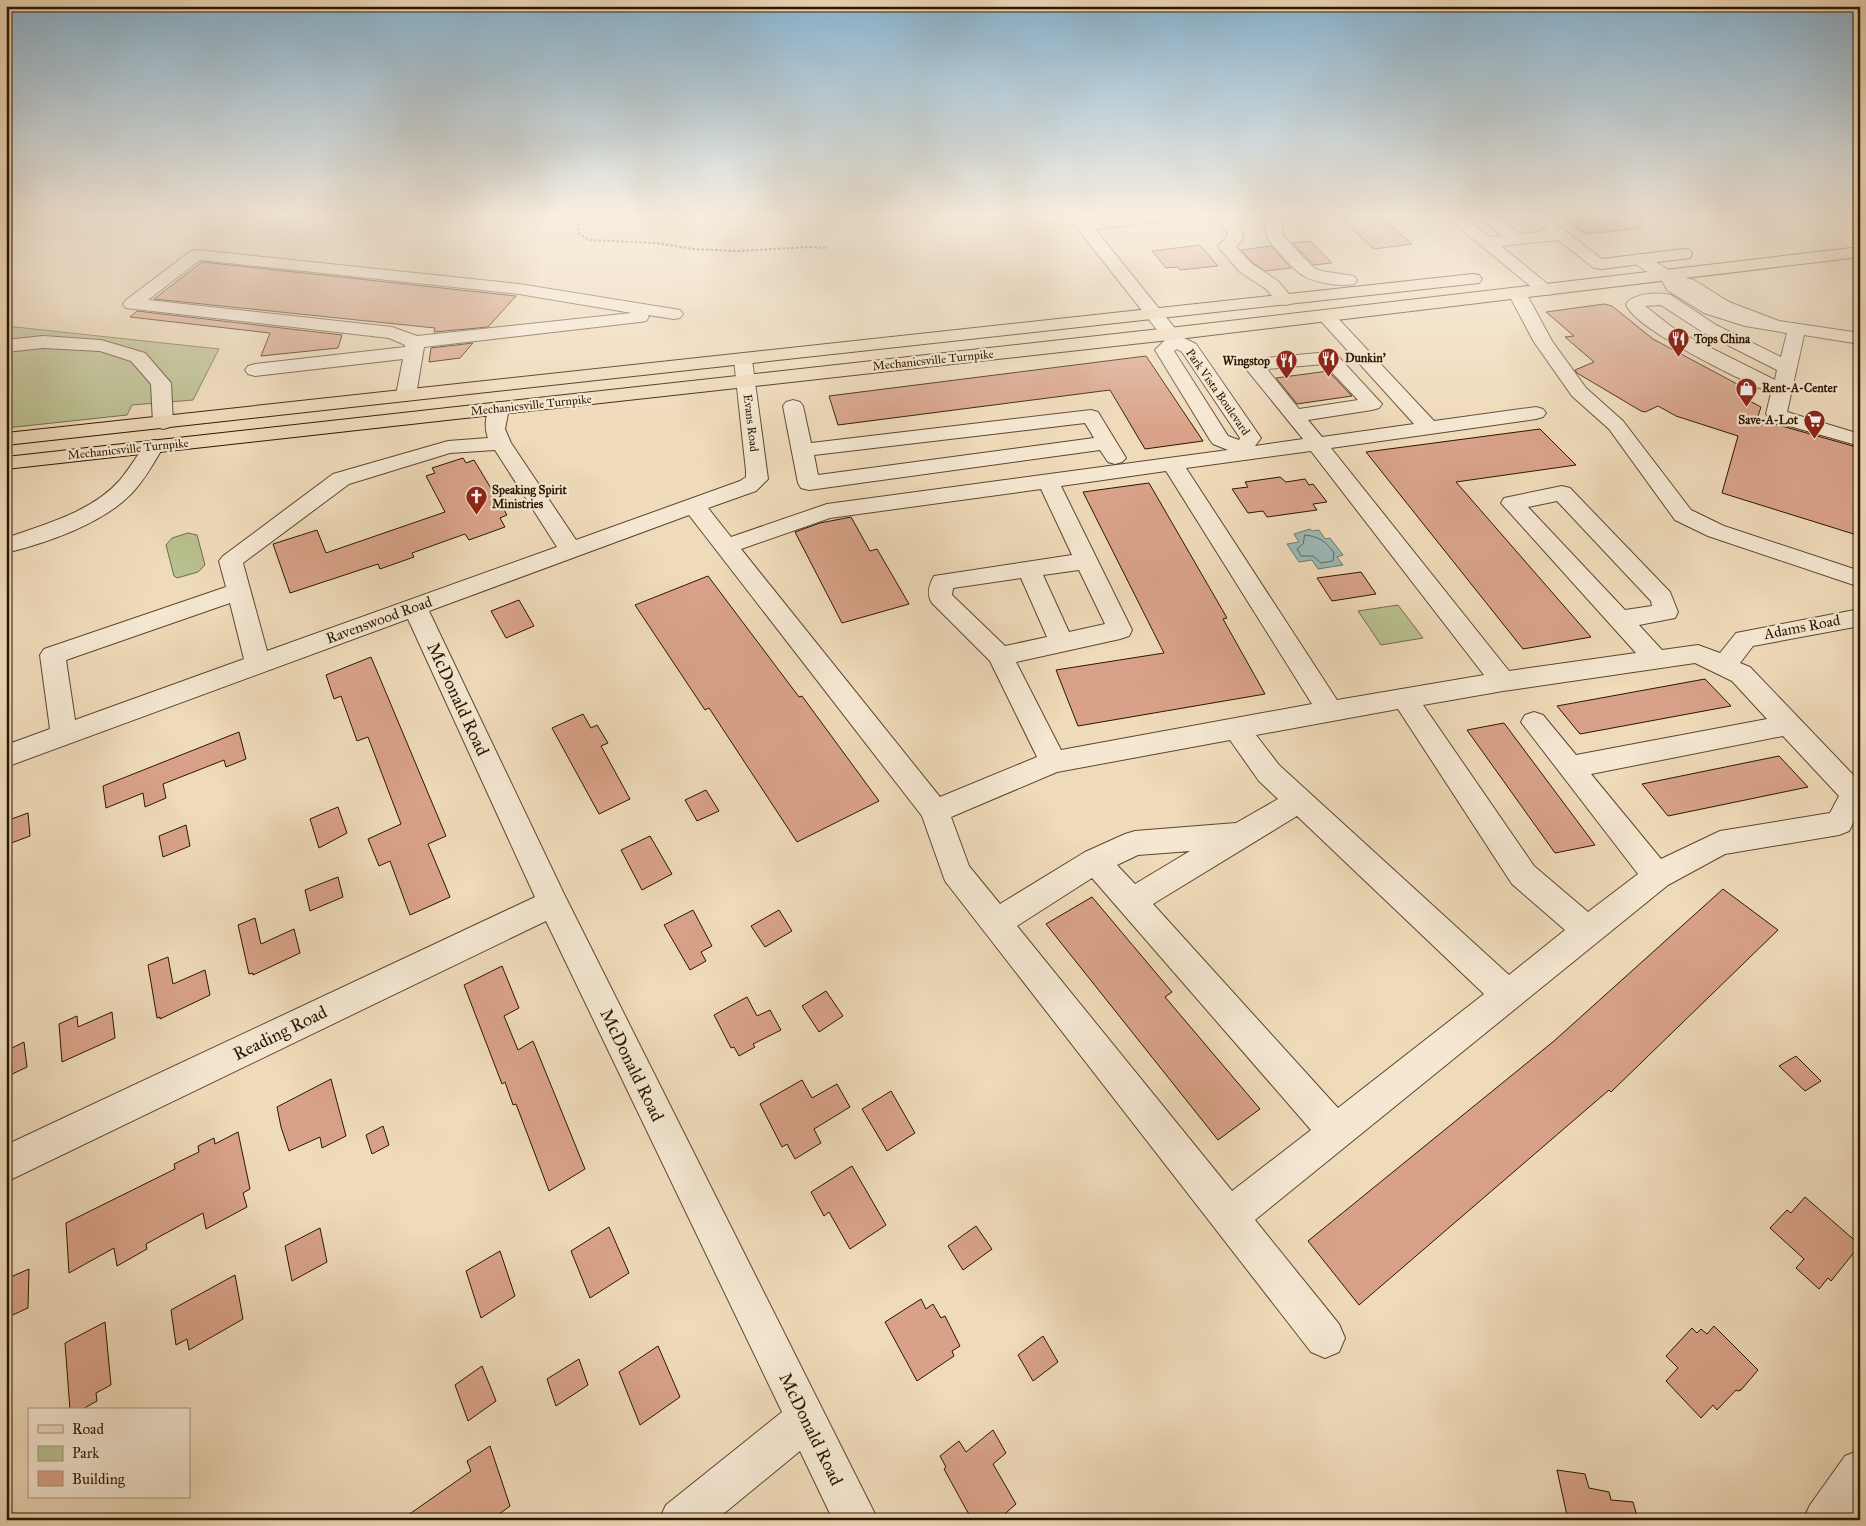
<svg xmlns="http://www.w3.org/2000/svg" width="1866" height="1526" font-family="'IM FELL Great Primer',serif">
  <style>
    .green { fill: #b9c08f; stroke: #726b48 }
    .water { fill: #9bb9b6; stroke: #6e786e }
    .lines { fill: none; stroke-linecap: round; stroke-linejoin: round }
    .shore { stroke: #63685c; stroke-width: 1 }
    .building { fill: #d9a288; stroke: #2b1601 }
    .minor-casing { stroke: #5c472f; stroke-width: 2 }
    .major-casing { stroke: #2b1601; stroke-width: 2 }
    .highway-casing { stroke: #2b1601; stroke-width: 2 }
    .path { stroke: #2b1601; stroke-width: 2; stroke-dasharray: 2.5 2; stroke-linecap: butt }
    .minor { fill: #f5e7d2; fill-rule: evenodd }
    .major { fill: #efdab9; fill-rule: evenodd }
    .highway { fill: #efdab9; fill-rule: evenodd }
    .labels { text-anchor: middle; stroke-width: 4.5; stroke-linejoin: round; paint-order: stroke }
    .far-poi-label { font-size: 12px; font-weight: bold; fill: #2b1601; stroke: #f5e7d2; text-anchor: start }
    .far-street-label { font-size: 12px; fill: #2b1601; stroke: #f5e7d2 }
    .street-label { font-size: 15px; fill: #2b1601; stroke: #f5e7d2 }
    .near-street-label { font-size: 18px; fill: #2b1601; stroke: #f5e7d2 }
  </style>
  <rect width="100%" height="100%" fill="#efdab9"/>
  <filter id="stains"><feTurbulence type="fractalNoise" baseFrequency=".004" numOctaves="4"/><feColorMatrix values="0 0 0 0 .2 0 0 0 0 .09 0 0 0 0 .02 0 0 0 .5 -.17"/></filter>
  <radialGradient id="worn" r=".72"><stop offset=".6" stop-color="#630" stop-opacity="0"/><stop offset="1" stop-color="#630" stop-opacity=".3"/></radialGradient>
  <g class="green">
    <polygon points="6,326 219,349 193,400 132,405 127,415 6,428"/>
    <polygon points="188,533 197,535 205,565 198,572 177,578 174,576 166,545 172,538"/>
    <polygon points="1398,605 1423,638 1381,645 1358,611"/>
  </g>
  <polygon class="water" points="1310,529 1312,531 1319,530 1325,539 1330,538 1343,555 1337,557 1343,565 1318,569 1312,560 1299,562 1287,544 1299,542 1294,534"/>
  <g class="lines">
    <path class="shore" d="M1305,535C1318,536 1327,542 1334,553L1333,561L1321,563L1313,556H1301L1297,549L1303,544Z"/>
  </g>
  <g class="building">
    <polygon points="1337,215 1379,215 1412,244 1374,249"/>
    <polygon points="1560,215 1642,215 1643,228 1586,234"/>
    <polygon points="1310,241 1332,263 1314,265 1292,243"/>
    <polygon points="1200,245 1218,266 1180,270 1178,267 1166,268 1152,251"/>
    <polygon points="1271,246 1291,268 1266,271 1253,263 1241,250"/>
    <polygon points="202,262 516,296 488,327 434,332 435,328 154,299"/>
    <polygon points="1604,304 1612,306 1653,339 1752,392 1742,397 1761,407 1757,419 1860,448 1860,536 1722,493 1738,436 1676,416 1658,406 1645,412 1641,411 1577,373 1575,370 1594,362 1565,337 1574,336 1546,312"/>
    <polygon points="137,311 342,335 338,348 261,356 270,333 130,317"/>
    <polygon points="473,343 460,358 429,362 431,348"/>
    <polygon points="1146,356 1203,441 1145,449 1110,390 838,425 829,396"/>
    <polygon points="1328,371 1352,396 1297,404 1276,378"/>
    <polygon points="1540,429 1576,465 1456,482 1591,637 1523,649 1366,452"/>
    <polygon points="463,458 466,463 474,460 507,515 500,518 505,527 469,540 465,534 412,553 414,557 380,569 378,564 290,593 273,544 317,530 326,553 445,512 426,476 435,473 432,468"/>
    <polygon points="1280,477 1286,482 1305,479 1309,485 1313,484 1327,502 1313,504 1317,510 1267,517 1263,511 1248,513 1232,489 1248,487 1245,482"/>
    <polygon points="1149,483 1227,618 1223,619 1265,694 1078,726 1056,670 1164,653 1083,492"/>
    <polygon points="851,517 870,551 877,549 909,604 842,623 795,532 820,523"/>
    <polygon points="1361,572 1376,594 1332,601 1317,578"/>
    <polygon points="708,576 799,697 802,696 879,801 797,842 709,708 705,710 635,605"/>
    <polygon points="519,600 534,626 506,638 491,611"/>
    <polygon points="371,657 446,836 428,844 450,897 410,915 390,861 379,866 368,839 401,824 368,737 357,741 341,696 334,699 326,675"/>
    <polygon points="1705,679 1731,706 1580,734 1557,706"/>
    <polygon points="583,714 591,728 597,725 608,743 601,746 630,799 599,814 552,728"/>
    <polygon points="1504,723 1595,845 1555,853 1467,730"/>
    <polygon points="239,732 246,759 226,767 224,760 163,784 166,798 145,807 143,793 106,808 103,786"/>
    <polygon points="1779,756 1808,787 1668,816 1642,784"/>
    <polygon points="706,790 719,811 697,821 685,800"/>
    <polygon points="338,807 347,833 319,848 310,819"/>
    <polygon points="28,813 30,836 6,845 6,821"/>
    <polygon points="186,825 190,846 163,857 159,836"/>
    <polygon points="650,836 672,874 642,890 621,850"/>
    <polygon points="338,877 343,897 310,911 305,890"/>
    <polygon points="1723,889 1778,930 1611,1092 1609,1090 1359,1305 1308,1241 1554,1041"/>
    <polygon points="1092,897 1172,992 1165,997 1260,1109 1218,1140 1046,924"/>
    <polygon points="693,910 712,946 701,952 706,961 690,970 664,925"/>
    <polygon points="779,910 792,931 765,947 751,926"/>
    <polygon points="255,918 261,944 294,929 300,953 253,975 253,973 249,974 238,925"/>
    <polygon points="168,957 173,984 205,970 210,995 160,1019 160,1017 157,1018 148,965"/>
    <polygon points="502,966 519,1008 504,1016 518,1050 533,1041 585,1169 549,1191 516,1104 513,1105 505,1082 502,1084 464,985"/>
    <polygon points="826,991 843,1016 819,1032 802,1006"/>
    <polygon points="747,997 757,1016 770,1010 781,1030 753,1044 755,1047 739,1056 734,1047 731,1048 714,1015"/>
    <polygon points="112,1012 115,1038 62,1062 59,1024 77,1016 78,1027"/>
    <polygon points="24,1042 27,1067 6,1077 6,1051"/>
    <polygon points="1796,1056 1821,1081 1805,1091 1779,1066"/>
    <polygon points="331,1079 346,1136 322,1148 320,1137 289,1151 281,1127 277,1107"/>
    <polygon points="802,1080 812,1098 837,1084 850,1107 814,1129 821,1143 795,1159 787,1144 782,1147 760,1104"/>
    <polygon points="891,1091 915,1133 887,1151 862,1109"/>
    <polygon points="383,1126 389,1145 372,1154 366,1135"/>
    <polygon points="238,1132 250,1189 243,1193 247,1207 206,1229 203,1213 146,1244 147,1249 117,1266 114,1248 69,1273 66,1223 175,1169 174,1164 199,1152 198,1146 214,1138 215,1144"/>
    <polygon points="852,1166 886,1225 850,1249 829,1212 824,1216 811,1192"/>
    <polygon points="1805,1197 1860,1245 1831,1281 1828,1278 1819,1289 1796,1268 1804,1259 1770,1228 1787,1210 1791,1213"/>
    <polygon points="976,1226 992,1249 963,1270 948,1246"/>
    <polygon points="609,1227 629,1273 590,1298 571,1251"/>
    <polygon points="320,1228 327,1262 292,1281 285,1246"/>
    <polygon points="500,1251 515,1296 481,1318 466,1271"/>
    <polygon points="29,1269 28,1308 6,1318 6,1279"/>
    <polygon points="235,1275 243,1319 189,1350 187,1339 176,1345 171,1310"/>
    <polygon points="921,1299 926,1309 933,1304 941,1318 945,1316 960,1346 952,1351 954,1356 917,1381 885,1322"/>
    <polygon points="105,1322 111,1385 96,1393 97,1401 81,1410 70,1410 65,1343"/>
    <polygon points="1714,1326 1758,1370 1741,1390 1738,1391 1736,1390 1717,1410 1713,1405 1701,1418 1666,1381 1678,1368 1666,1356 1692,1328 1697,1333 1701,1329 1707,1334"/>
    <polygon points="1043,1336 1058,1362 1033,1381 1018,1355"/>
    <polygon points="658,1346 680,1397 640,1425 619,1372"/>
    <polygon points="579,1359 588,1385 556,1406 547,1379"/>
    <polygon points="482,1366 496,1401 468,1421 455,1385"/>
    <polygon points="993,1430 1006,1453 993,1464 1016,1504 998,1520 972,1520 944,1469 946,1467 940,1456 959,1441 966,1452"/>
    <polygon points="490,1446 510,1506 491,1520 401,1520 471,1471 467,1461"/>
    <polygon points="1557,1470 1585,1474 1589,1488 1609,1492 1611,1500 1633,1502 1638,1520 1568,1520"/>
  </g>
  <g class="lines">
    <defs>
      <g id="minor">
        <path d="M1067,215H1083L1088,221L1132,215H1180L1178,218L1172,220L1095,229L1182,337L1196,344L1261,438L1255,446L1303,439L1243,365L1246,361L1253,359L1329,352L1336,354L1382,404L1379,408L1372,410L1308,420L1322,437L1414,424L1320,320L1317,316L1320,312L1326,311L1332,312L1434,421L1536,407L1543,409L1546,413L1543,417L1536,419L1331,448L1509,671L1636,653L1501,503L1504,498L1562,486L1570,488L1670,592L1678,612L1675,618L1639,625L1662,650L1698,645L1720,653L1736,633L1860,609V626L1753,646L1740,663L1750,667L1860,782V810L1849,831L1839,835L1725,854L1668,885L1255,1220L1339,1324L1345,1338L1339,1352L1325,1358L1311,1352L945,881L922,816L689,515L429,611L564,894L878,1520H833L800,1451L716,1520H659L666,1505L782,1412L546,921L6,1182V1145L535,897L408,619L6,767V745L50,729L40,655L44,649L226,587L219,561L223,556L333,474L448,441L488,438C484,427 485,414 492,404L499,402L506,404L509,408L505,429L511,443L576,540L740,481L746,477V471L734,360L736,356L743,354L750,356L752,360L768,479L756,491L708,508L731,537L827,504L1228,450L1213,444L1210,440L1155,350L1165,340ZM1177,349L1182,352L1240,438L1239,440L1228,436L1174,351ZM1324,364L1358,400L1299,409L1267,369ZM495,450L557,547L267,651L243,563L349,484L450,453ZM1311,451L1484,675L1337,700L1186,468ZM1166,471L1312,704L1061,750L1016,662L1120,639L1129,636L1132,630L1061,486ZM1041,489L1072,555L934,576C929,585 926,594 932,603L990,661L1037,757L940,797L741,549L830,518ZM1557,501L1651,601L1652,606L1625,610L1528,507ZM1079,570L1105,624L1069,632L1043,575ZM1021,578L1047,637L1005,646L952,595L953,588ZM230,603L244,659L75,720L66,660ZM1695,663L1732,681L1767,719L1576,755L1543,715L1534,712L1525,715L1521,722L1638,874L1588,912L1534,866L1423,705L1503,691ZM1398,709L1512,884L1565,930L1509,975L1279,765L1256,735ZM1783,736L1839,796L1830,813L1720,831L1661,859L1591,774ZM1230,740L1259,781L1278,799L1236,823L1135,831L1125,834L1085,852L1000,904L969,866L951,817L1057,772ZM1297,816L1484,994L1338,1108L1153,904ZM1190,851L1135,884L1117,865L1138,855ZM1092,878L1311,1130L1232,1191L1017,926Z"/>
        <path d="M1213,215H1230C1237,223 1243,228 1243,239L1236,247L1252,264L1278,281L1294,300L1291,304L1285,305L1279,304L1266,289L1240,272L1220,249L1218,246L1227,237V232Z"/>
        <polygon points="1444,215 1462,215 1489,237 1502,236 1477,215 1495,215 1520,234 1547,231 1527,215 1545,215 1608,264 1606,268 1594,268 1558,240 1501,246 1555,290 1552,294 1546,295 1540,294"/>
        <path d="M1274,219L1280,221L1282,224L1283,236L1314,268L1321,271L1354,276L1357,280L1354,284C1341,287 1316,283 1304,276C1297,273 1269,243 1267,236C1265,231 1265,225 1268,221Z"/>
        <path d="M197,250L519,284L674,309L680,310L683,314L680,318L674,319L648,315L649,317L646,321L640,322L424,347L416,395L413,399L406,401L399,399L396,395L403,359L255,376L248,374L245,370L248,366L255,364L405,347V345L389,338L126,308L123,304L126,300L191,251ZM200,260L519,294L632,313L417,336L392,327L148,300Z"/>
        <path d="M1640,254L1646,255L1677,276L1694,280L1729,302L1779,321L1860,333V344L1804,335L1787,412L1860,434V446L1775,422L1766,414L1771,393C1745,382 1632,328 1626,304C1634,293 1659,292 1671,295L1716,325L1781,357L1787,333L1745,326L1704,313L1667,290L1663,282L1634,263L1632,259L1634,255ZM1661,305L1704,333L1777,370L1775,380L1677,331L1645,306Z"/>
        <polygon points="1517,288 1523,289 1526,293 1552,341 1586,388 1623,421 1691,510 1724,526 1860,571 1860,587 1708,536 1675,520 1609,429 1572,396 1534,342 1508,293 1511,289"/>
        <polygon points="43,336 101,340 145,353 171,383 173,423 170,427 163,429 156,427 153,423 151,384 131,361 100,351 43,348 6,352 6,340"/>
        <path d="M793,400L800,402L803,406L811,443L1091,410L1098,412L1126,458L1122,462L1115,464L1108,462L1100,450L809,490L801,488L798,483L783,406L786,402ZM1085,423L1094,438L818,475L814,455Z"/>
        <path d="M154,440L161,442L164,446C154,462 145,480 131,494C102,524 46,543 6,553V538C45,524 92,512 120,480C130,468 138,454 147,442Z"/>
        <polygon points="1860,1450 1860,1508 1851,1520 1803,1520 1810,1505 1845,1456"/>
      </g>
      <polygon id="major" points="1846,215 1860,215 1860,223 1848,218"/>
      <g id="highway">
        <polygon points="1860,247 1860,257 1178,339 6,469 6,457 1178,327"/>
        <polygon points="1684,249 1690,250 1692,254 1690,258 1601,269 1595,268 1593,264 1595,260 1601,259"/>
        <polygon points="1473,274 1479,275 1482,279 1479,283 6,445 6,433"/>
      </g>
    </defs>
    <use href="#minor" class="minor-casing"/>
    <use href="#major" class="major-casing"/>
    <use href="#highway" class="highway-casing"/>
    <polyline class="path" points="576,215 579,234 589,240 656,243 693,249 737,251 810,247 828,248"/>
    <use href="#minor" class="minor"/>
    <use href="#major" class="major"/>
    <use href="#highway" class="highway"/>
  </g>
  <linearGradient id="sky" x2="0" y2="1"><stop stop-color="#89b6d4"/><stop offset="0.5" stop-color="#f8eee0"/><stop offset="1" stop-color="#f8eee0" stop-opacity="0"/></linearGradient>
  <rect width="1866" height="429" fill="url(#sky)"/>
  <defs>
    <symbol id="restaurant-pin" viewBox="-11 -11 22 30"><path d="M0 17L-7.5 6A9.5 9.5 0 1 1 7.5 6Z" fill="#8f2418" stroke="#f5e7d2"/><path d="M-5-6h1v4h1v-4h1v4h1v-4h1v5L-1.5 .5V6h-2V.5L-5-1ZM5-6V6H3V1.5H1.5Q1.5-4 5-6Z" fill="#fff"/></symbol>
    <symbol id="shop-pin" viewBox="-11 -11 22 30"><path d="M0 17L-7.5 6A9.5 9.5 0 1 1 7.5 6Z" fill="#8f2418" stroke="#f5e7d2"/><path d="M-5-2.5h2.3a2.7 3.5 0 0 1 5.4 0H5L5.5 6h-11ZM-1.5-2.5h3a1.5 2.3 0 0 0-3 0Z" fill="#fff"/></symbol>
    <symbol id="supermarket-pin" viewBox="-11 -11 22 30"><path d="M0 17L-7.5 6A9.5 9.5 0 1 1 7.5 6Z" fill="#8f2418" stroke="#f5e7d2"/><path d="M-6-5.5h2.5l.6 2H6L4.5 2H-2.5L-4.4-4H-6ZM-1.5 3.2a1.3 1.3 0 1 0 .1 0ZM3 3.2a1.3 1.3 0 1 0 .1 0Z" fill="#fff"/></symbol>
    <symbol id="church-pin" viewBox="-11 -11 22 30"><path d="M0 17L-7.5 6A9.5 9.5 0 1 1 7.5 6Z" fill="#8f2418" stroke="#f5e7d2"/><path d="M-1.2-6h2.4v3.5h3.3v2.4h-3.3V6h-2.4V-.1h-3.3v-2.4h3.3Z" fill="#fff"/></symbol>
  </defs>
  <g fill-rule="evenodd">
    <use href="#restaurant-pin" x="1666" y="326" width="25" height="34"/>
    <use href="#restaurant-pin" x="1316" y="346" width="25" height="34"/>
    <use href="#restaurant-pin" x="1274" y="348" width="25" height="34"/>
    <use href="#shop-pin" x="1734" y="376" width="25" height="34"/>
    <use href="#supermarket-pin" x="1802" y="408" width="25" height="34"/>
    <use href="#church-pin" x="464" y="484" width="25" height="34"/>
  </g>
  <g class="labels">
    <g class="far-poi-label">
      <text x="1694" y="343">Tops China</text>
      <text x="1345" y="362">Dunkin'</text>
      <text x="1270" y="365" text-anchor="end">Wingstop</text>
      <text x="1762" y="392">Rent-A-Center</text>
      <text x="1798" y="424" text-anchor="end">Save-A-Lot</text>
      <text x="492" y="494">Speaking Spirit<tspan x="492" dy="14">Ministries</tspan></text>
    </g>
    <g class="far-street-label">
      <text transform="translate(933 360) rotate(-6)" y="4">Mechanicsville Turnpike</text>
      <text transform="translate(1218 392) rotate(55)" y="4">Park Vista Boulevard</text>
      <text transform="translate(531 405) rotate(-6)" y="4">Mechanicsville Turnpike</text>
      <text transform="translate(751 423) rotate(83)" y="4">Evans Road</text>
      <text transform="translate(128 449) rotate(-6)" y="4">Mechanicsville Turnpike</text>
    </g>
    <g class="street-label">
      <text transform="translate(379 620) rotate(-20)" y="5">Ravenswood Road</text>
      <text transform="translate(1802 627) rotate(-11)" y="5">Adams Road</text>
    </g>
    <g class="near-street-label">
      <text transform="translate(458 699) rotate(65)" y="6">McDonald Road</text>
      <text transform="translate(280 1033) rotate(-26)" y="6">Reading Road</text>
      <text transform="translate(632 1065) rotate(64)" y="6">McDonald Road</text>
      <text transform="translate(811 1429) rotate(64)" y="6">McDonald Road</text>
    </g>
  </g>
  <rect width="1866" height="1526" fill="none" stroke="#efdab9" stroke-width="25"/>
  <rect x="8" y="8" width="1851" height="1511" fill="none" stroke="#2b1601" stroke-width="2.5"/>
  <rect x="12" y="12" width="1841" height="1501" fill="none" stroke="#2b1601"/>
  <rect x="28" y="1408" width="162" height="90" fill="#f5e7d2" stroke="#a4937e"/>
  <rect x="38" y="1425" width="25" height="8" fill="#efdab9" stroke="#a4937e"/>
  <text x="72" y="1434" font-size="15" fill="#2b1601">Road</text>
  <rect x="38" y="1446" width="25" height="15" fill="#b9c08f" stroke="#a4937e"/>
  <text x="72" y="1458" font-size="15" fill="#2b1601">Park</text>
  <rect x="38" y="1471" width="25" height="15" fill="#d9a288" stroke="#a4937e"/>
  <text x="72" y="1484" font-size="15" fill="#2b1601">Building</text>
  <rect width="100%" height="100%" filter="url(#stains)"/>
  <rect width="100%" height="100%" fill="url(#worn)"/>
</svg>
